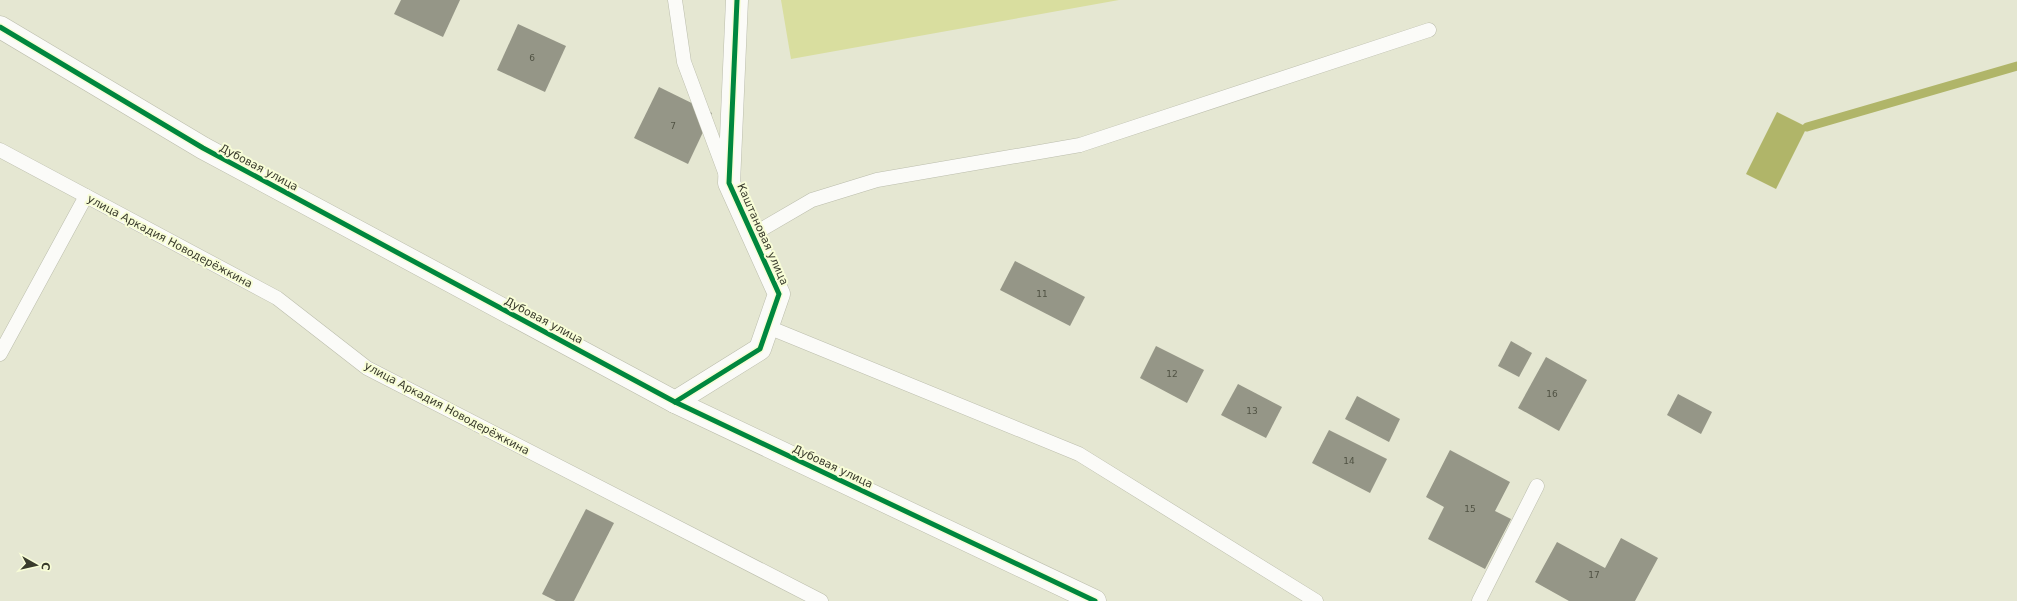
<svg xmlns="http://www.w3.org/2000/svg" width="2017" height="601" font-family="'DejaVu Sans',sans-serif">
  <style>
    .green { fill: #d9de9f }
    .water { fill: #b0b569 }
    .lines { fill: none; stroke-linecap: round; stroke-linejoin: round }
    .stream { stroke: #b0b569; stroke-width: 9 }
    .building { fill: #959687 }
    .service-casing { stroke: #bbbdac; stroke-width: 15 }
    .minor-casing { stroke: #bbbdac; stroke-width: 23 }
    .tertiary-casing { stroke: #bbbdac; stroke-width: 23 }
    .service { stroke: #fbfbf8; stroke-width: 14 }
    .minor { stroke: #fbfbf8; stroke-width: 22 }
    .tertiary { stroke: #fbfbf8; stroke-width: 22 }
    .cycleway-casing { stroke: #f8fdd7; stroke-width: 8 }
    .cycleway { stroke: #00873e; stroke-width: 5 }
    .labels { text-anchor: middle; stroke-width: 4; stroke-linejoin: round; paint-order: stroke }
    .number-label { font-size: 9px; fill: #505243 }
    .street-label { font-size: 11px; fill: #393b2c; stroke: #f8fdd7 }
  </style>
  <rect width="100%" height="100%" fill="#e5e7d2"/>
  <polygon class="green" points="781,0 1119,0 791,59"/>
  <polygon class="water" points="1777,112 1807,127 1776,189 1746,174"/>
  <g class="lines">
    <polyline class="stream" points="1807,127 2017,66"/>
  </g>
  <g class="building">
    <polygon points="401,0 460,0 443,37 394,14"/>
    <polygon points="518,24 566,46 545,92 497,70"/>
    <polygon points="659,87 712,113 688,164 634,138"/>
    <polygon points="1015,261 1085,297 1070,326 1000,290"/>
    <polygon points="1511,341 1532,353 1519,377 1498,366"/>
    <polygon points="1156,346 1204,370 1187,403 1140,378"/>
    <polygon points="1546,357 1587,380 1559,431 1518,408"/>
    <polygon points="1238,384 1282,407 1266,438 1221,415"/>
    <polygon points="1678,394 1712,412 1701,434 1667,415"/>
    <polygon points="1357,396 1400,419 1389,442 1345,419"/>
    <polygon points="1329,430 1387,459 1370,493 1312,463"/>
    <polygon points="1450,450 1510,482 1495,511 1511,519 1485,569 1428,539 1444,507 1426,497"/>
    <polygon points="586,509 614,523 574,601 556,601 542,594"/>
    <polygon points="1621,538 1658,558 1635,601 1569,601 1535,582 1557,542 1605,568"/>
  </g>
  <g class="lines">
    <defs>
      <g id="service">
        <polyline points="675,0 684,62 726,175"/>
        <polyline points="0,150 277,298 367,368 821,601"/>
        <polyline points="752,235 812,200 877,180 1080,145 1429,30"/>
        <polyline points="768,327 1079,454 1316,601"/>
        <polyline points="0,354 86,196"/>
        <polyline points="1479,601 1537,486"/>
      </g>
      <polyline id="minor" points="675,402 760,349 779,294 729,183 737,0"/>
      <polyline id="tertiary" points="0,27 203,148 675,402 1095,601"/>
    </defs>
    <use href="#service" class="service-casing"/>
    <use href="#minor" class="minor-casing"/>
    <use href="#tertiary" class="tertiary-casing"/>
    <use href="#service" class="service"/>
    <use href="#minor" class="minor"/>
    <use href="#tertiary" class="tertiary"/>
    <defs>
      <g id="cycleway">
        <polyline points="0,27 203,148 675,402 1095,601"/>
        <polyline points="675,402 760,349 779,294 729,183 737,0"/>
      </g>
    </defs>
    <use href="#cycleway" class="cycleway-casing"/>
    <use href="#cycleway" class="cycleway"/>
  </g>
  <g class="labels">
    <g class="number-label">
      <text x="532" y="61">6</text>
      <text x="673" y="129">7</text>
      <text x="1042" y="297">11</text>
      <text x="1172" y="377">12</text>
      <text x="1552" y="397">16</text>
      <text x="1252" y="414">13</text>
      <text x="1349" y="464">14</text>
      <text x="1470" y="512">15</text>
      <text x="1594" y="578">17</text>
    </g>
    <g class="street-label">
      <text transform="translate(259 167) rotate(28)" y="4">Дубовая улица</text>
      <text transform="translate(763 234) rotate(66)" y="4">Каштановая улица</text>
      <text transform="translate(170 241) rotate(28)" y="4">улица Аркадия Новодерёжкина</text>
      <text transform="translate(544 320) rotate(28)" y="4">Дубовая улица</text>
      <text transform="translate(447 408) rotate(28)" y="4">улица Аркадия Новодерёжкина</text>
      <text transform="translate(833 466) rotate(25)" y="4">Дубовая улица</text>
    </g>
  </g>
  <g transform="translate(36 565) rotate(98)" stroke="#f8fdd7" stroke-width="3" paint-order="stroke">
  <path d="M0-3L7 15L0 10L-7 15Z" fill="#393b2c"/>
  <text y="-6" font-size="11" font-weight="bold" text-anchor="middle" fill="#393b2c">С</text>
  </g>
</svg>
